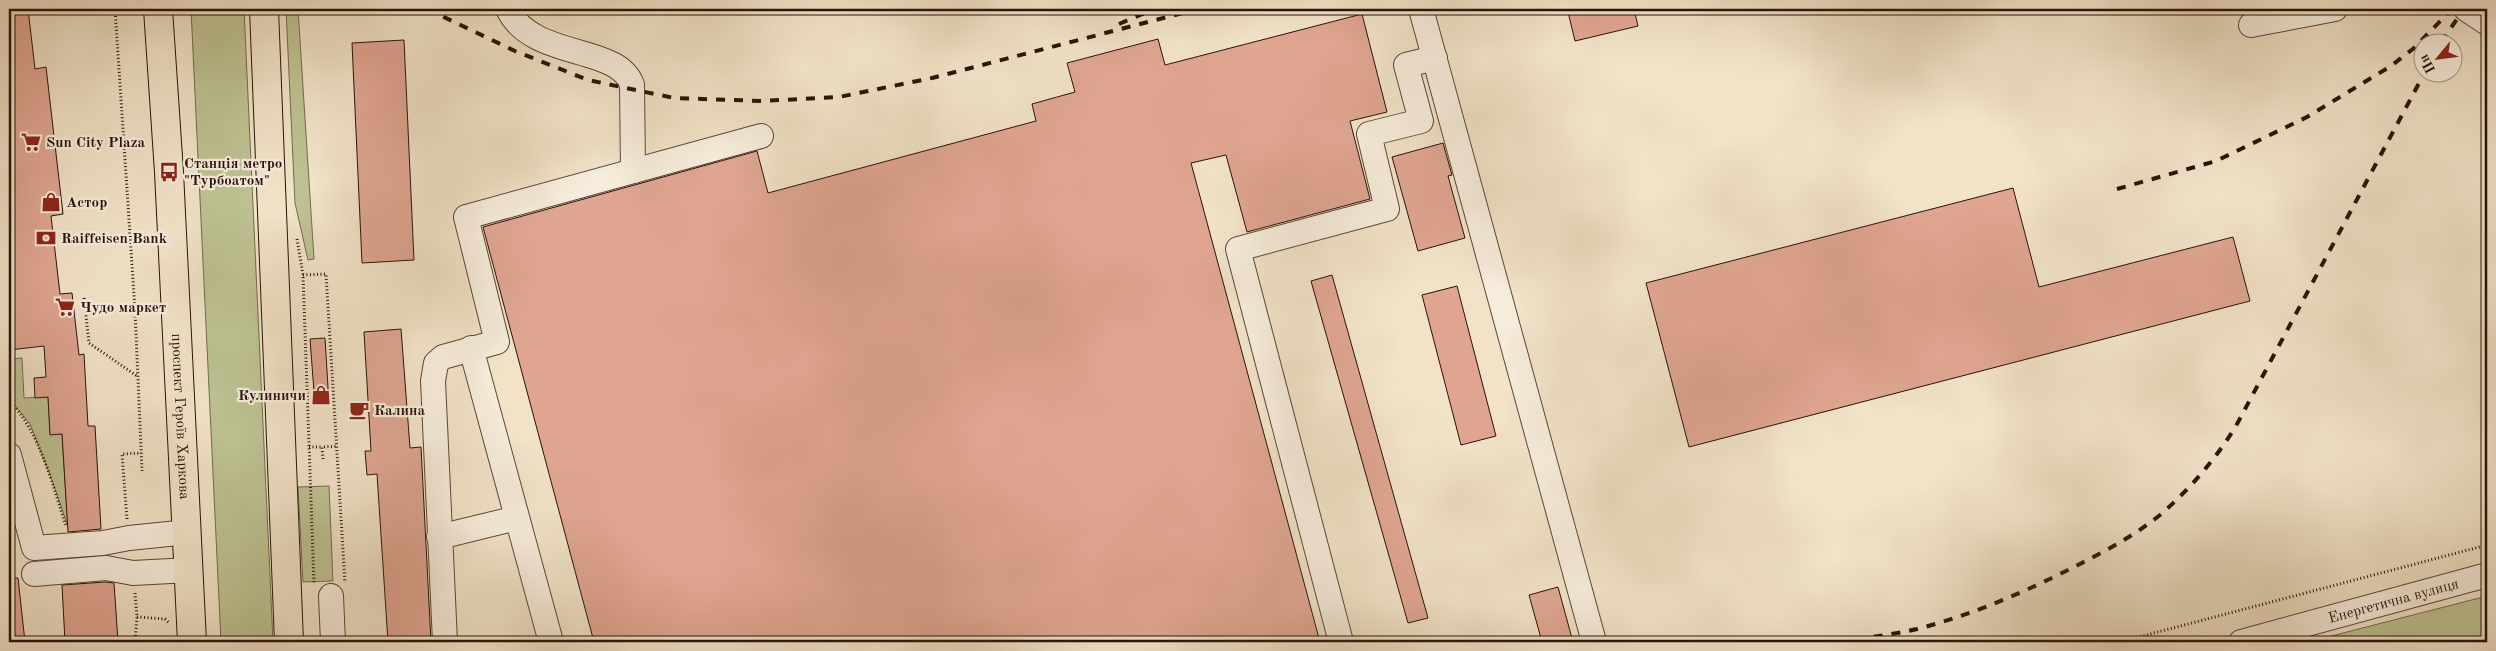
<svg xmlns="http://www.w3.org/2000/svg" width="2496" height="651" font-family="'Old Standard TT',serif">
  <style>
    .green { fill: #bec293; stroke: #746a4e }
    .building { fill: #dfa591; stroke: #291209 }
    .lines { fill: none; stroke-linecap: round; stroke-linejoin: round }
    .minor-casing { stroke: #5b4639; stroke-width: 26 }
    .major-casing { stroke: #291209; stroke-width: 30 }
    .path { stroke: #291209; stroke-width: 3; stroke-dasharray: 1 2.5; stroke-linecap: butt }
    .minor { stroke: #f6ecdb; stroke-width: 24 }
    .major { stroke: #f1e2c8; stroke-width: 28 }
    .rail { stroke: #291209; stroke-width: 4; stroke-dasharray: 9 9; stroke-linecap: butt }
    .labels { text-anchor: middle; stroke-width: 4.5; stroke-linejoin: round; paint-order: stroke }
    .poi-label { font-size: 15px; font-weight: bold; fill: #291209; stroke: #f6ecdb; text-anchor: start }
    .street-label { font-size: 15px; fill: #291209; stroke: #f6ecdb }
  </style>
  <rect width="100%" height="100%" fill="#f1e2c8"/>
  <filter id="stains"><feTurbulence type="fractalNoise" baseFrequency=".004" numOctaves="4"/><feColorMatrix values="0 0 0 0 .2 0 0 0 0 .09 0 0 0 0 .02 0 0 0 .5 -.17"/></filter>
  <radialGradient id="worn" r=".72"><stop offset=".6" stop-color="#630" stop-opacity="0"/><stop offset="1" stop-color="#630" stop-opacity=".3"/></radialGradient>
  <g class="green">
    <polygon points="191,9 244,9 273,642 221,642"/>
    <polygon points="286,9 298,9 314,259 308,260 295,203"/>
    <polygon points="22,358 24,398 48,397 50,434 62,434 68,527 52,480 30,424 9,398 9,359"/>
    <polygon points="329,486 333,581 303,582 298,487"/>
    <polygon points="2487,596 2487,642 2308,642"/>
  </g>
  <g class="building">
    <polygon points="9,9 28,9 35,69 46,67 63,214 51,216 60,294 72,293 79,355 84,354 88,426 95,426 101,529 68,532 62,434 50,435 48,397 35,398 34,378 46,377 44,346 9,350"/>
    <polygon points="1581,9 1634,9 1638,26 1575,41 1568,12"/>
    <polygon points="1362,14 1387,112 1350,121 1370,199 1247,232 1226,155 1191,163 1320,642 594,642 483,227 757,151 768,193 1036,121 1032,104 1075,92 1067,63 1158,39 1165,65"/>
    <polygon points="404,40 414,260 362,263 352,43"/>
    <polygon points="1443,143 1452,175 1448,176 1465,238 1418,251 1392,157"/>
    <polygon points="2013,188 2039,287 2233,237 2250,301 1689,447 1646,283"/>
    <polygon points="1332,275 1428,618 1408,623 1311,281"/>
    <polygon points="1457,286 1496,436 1461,445 1422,295"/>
    <polygon points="401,329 410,448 421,447 431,642 388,642 377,474 367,475 365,451 371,451 364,332"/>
    <polygon points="325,338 329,404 315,405 310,339"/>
    <polygon points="9,578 18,578 25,642 9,642"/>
    <polygon points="105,582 114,583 118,642 65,642 62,585"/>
    <polygon points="1558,587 1573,642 1542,642 1529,595"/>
  </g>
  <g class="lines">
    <defs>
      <g id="minor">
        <path d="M508,9C532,60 618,44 632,85L633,171"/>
        <polyline points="1421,9 1594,642"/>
        <polyline points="2466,9 2487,23"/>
        <polyline points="2251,25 2335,9"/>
        <polyline points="471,348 551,642"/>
        <polyline points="9,455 34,548 103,543 129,538 188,532"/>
        <polyline points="439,537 517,518"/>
        <polyline points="34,574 106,568 133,573 190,570"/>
        <polyline points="331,596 333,642"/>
        <polyline points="445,642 433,381 436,363 443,357 497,342 466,217 761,136"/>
        <polyline points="1341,642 1238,249 1387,209 1369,134 1421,121 1406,65 1435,58"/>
        <path id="s1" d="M2241,642L2487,575"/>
      </g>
      <g id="major">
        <path id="s2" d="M158,9L169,172L192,642"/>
        <polyline points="264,9 289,642"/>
      </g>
    </defs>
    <use href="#minor" class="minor-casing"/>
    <use href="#major" class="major-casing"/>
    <g class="path">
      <polyline points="115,9 135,310 142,471"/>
      <polyline points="297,239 303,275 314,584"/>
      <polyline points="303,275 326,274 345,583"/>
      <polyline points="84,298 89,343 137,376"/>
      <path d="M9,401C39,429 53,487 66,526"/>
      <polyline points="309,447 322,447"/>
      <polyline points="323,459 322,447 338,446"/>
      <polyline points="127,519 122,454 141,453"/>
      <polyline points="135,593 137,617 135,642"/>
      <polyline points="137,617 165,619 169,623"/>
      <polyline points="2120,642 2487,545"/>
    </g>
    <use href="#minor" class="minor"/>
    <use href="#major" class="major"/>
    <g class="rail">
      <polyline points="427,9 515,51 588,80 674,98 762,101 839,97 932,78 1198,9"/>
      <polyline points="1119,24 1154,9"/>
      <polyline points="2441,42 2464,9"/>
      <polyline points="2117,189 2216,161 2307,117 2391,66 2414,48 2452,9"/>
      <path d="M1838,642C1864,638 1891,635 1917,629C1972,615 2025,592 2076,566C2105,551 2134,536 2160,515C2190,489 2215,460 2236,426L2425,72"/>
    </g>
  </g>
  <defs>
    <symbol id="supermarket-bare" viewBox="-9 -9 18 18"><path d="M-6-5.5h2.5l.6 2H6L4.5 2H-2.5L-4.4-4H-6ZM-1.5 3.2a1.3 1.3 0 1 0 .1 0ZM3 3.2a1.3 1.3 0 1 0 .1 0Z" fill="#8f2418" stroke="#f6ecdb" stroke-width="2.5" paint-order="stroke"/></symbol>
    <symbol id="bus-bare" viewBox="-9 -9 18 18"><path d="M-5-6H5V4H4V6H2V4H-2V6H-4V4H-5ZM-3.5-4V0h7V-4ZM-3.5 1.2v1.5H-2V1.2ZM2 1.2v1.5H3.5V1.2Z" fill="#8f2418" stroke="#f6ecdb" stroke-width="2.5" paint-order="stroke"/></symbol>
    <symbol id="shop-bare" viewBox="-9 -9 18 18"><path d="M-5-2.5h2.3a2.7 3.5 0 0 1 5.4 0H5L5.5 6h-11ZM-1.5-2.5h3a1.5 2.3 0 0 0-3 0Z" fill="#8f2418" stroke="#f6ecdb" stroke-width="2.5" paint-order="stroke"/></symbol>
    <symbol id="bank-bare" viewBox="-9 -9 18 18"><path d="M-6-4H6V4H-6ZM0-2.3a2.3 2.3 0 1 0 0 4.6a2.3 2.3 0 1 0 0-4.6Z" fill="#8f2418" stroke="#f6ecdb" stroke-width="2.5" paint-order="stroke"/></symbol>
    <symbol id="cafe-bare" viewBox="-9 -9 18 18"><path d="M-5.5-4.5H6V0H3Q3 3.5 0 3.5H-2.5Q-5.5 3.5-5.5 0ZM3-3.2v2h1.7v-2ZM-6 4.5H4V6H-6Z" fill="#8f2418" stroke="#f6ecdb" stroke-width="2.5" paint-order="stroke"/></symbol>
  </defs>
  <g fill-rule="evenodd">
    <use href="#supermarket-bare" x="17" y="128" width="28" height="28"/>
    <use href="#bus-bare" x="155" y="158" width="28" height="28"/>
    <use href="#shop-bare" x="37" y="188" width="28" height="28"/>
    <use href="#bank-bare" x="32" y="224" width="28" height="28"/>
    <use href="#supermarket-bare" x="51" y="293" width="28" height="28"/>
    <use href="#shop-bare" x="307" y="381" width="28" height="28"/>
    <use href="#cafe-bare" x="345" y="396" width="28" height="28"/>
  </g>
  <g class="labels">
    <g class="poi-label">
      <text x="46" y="147">Sun City Plaza</text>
      <text x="184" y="168">Станція метро<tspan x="184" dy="17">"Турбоатом"</tspan></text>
      <text x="66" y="207">Астор</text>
      <text x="61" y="243">Raiffeisen Bank</text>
      <text x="80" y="312">Чудо маркет</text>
      <text x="306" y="400" text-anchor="end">Кулиничи</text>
      <text x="374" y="415">Калина</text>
    </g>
    <g class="street-label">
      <text dy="5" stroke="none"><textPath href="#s2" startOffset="408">проспект Героїв Харкова</textPath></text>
      <text dy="5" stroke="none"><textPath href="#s1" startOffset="158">Енергетична вулиця</textPath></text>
    </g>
  </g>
  <rect width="2496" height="651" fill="none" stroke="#f1e2c8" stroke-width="30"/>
  <rect x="10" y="10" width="2476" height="631" fill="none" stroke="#291209" stroke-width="2.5"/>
  <rect x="15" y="15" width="2466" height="621" fill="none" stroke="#291209"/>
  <g transform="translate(2438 58) rotate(241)"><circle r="24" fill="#f6ecdb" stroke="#a49587"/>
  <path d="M0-4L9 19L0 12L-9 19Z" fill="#8f2418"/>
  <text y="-8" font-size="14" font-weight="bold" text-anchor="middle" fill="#291209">Пн</text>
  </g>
  <rect width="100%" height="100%" filter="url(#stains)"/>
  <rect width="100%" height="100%" fill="url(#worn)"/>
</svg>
